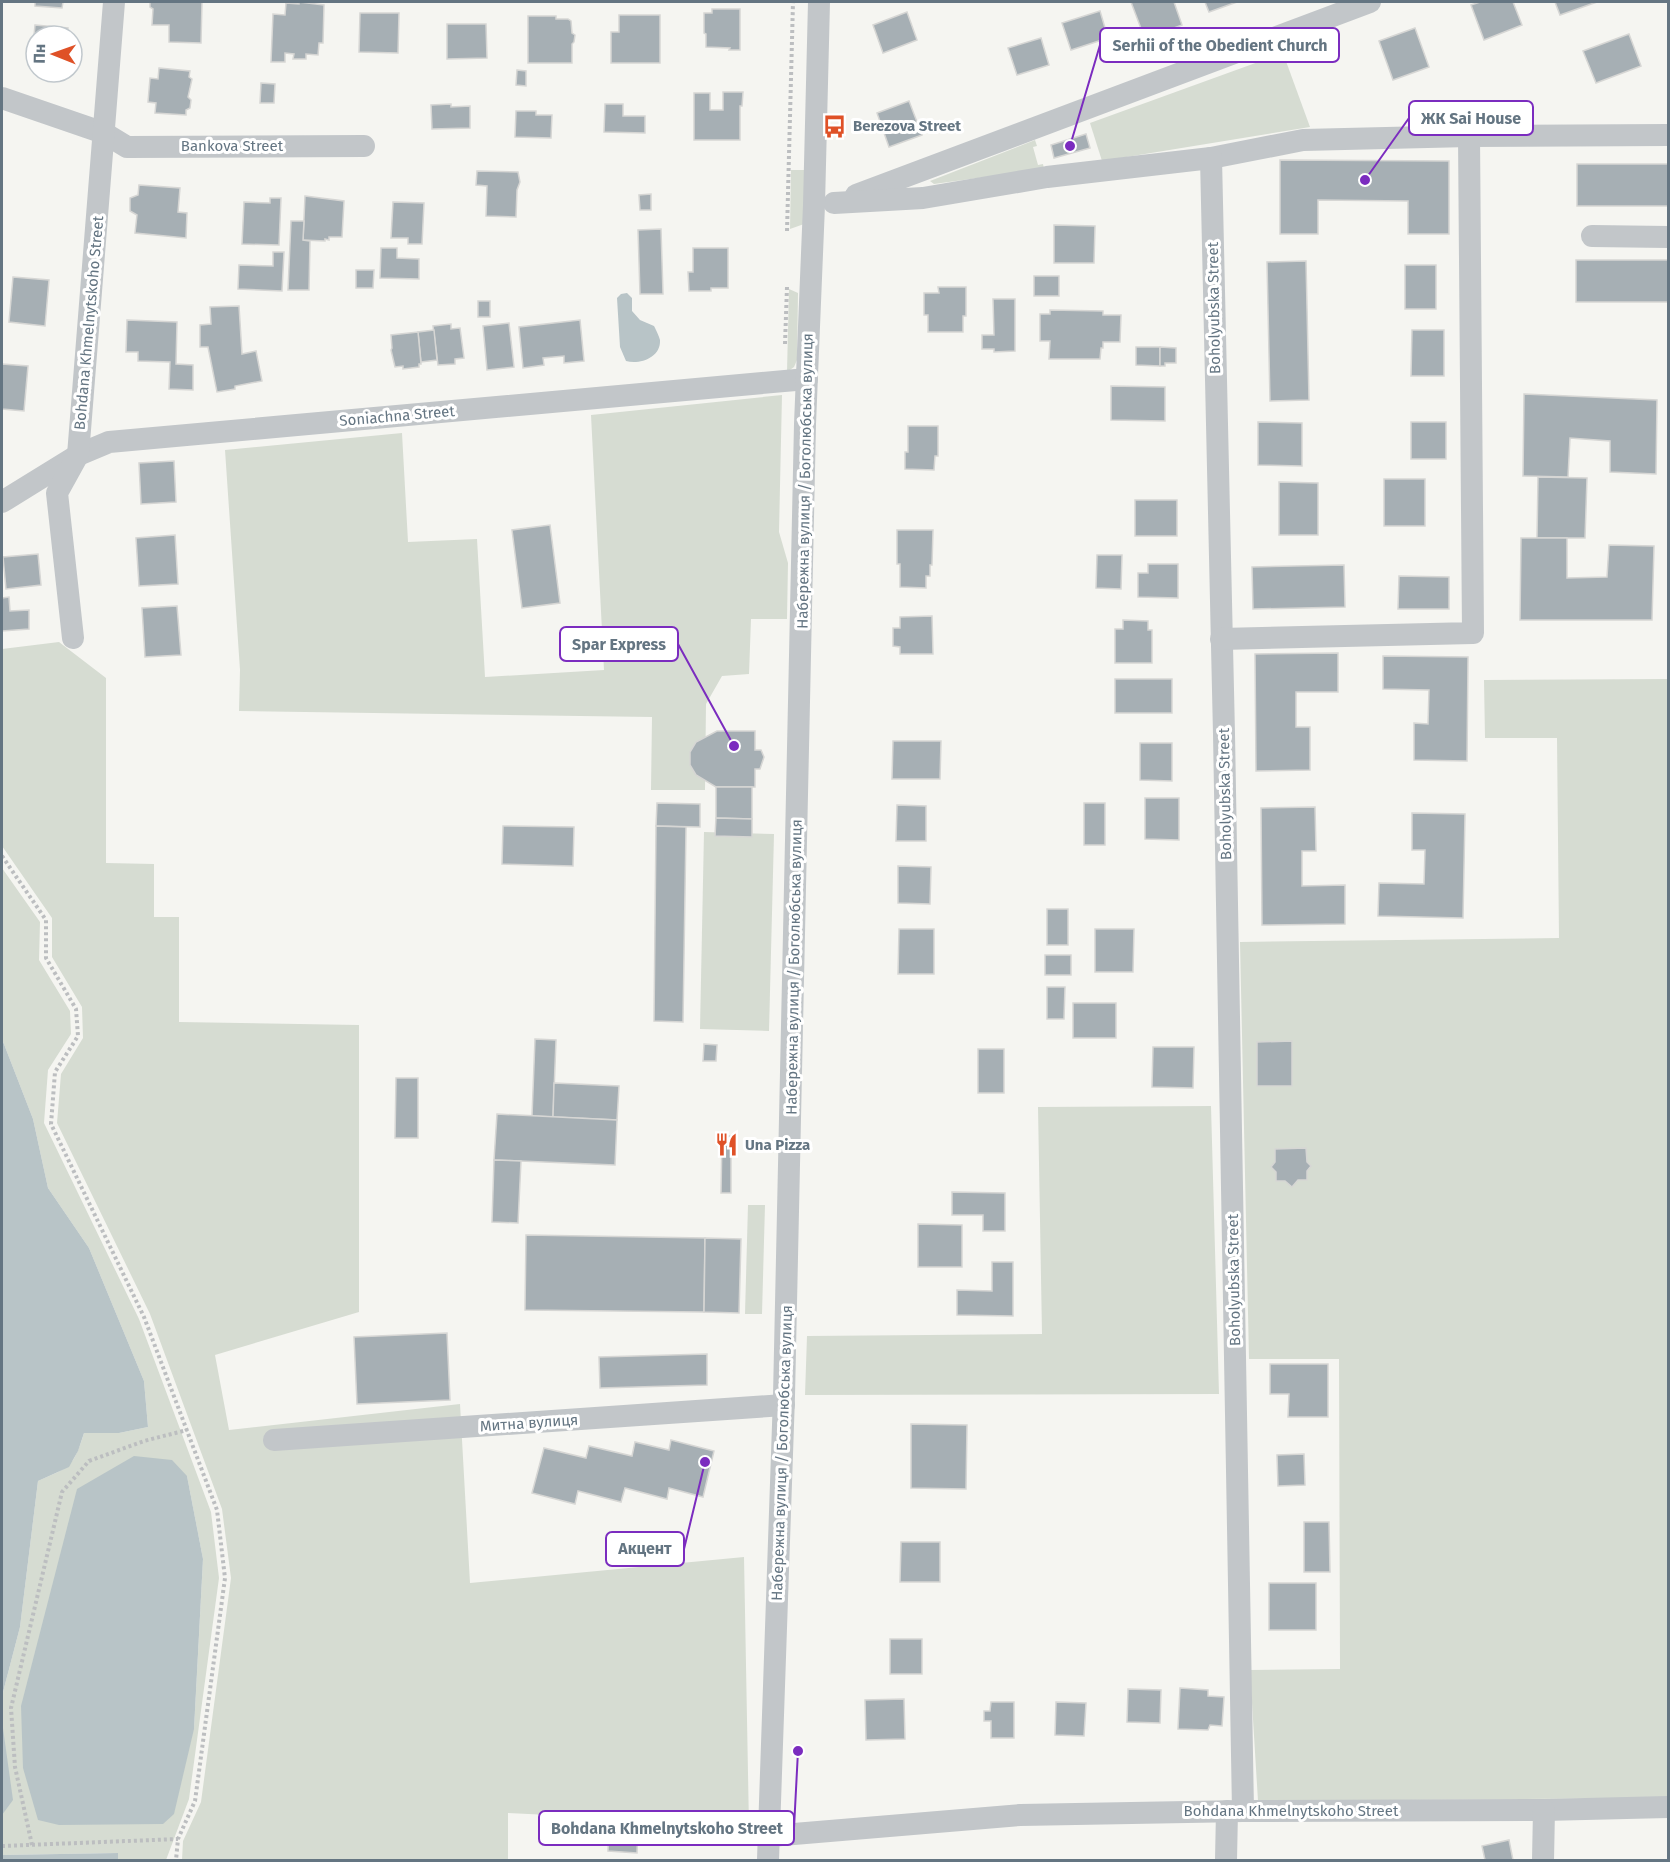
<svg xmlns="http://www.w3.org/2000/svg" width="1670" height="1862" font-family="'Fira Sans',sans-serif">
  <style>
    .green { fill: #d6dcd2; fill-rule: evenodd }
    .water { fill: #b8c4c7 }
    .building { fill: #a6afb4; stroke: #d6d6d4; stroke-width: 1.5 }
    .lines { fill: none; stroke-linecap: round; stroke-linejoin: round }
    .path { stroke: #bcbec0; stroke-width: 4; stroke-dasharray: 3 3; stroke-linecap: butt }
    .minor { stroke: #c2c6c9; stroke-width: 22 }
    .labels { text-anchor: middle; stroke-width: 6; stroke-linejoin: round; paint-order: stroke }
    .poi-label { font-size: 15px; font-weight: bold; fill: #647582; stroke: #fff; text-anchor: start }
    .street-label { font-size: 15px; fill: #647582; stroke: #fff }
    .leader { fill: none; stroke: #7b2cbf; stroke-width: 2 }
    .callout-dot { fill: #7b2cbf; stroke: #fff; stroke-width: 2 }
    .callout { fill: #fff; stroke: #7b2cbf; stroke-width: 2 }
    .callout-label { font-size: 16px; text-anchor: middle; font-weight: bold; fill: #647582 }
  </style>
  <rect width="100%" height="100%" fill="#f5f5f1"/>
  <g class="green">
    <polygon points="1283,53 1310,127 1102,161 1090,123"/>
    <polygon points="1035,140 1037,146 1033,147 1038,165 1043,164 1044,169 934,184 930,181"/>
    <polygon points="791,170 805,170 804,224 790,229"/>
    <polygon points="789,289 798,293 797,360 794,367 787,372"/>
    <polygon points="782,395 779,532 788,563 787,619 751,619 749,674 722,676 706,704 705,790 651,790 652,717 239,711 240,670 225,450 402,433 408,542 477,539 485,677 604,670 591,415"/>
    <polygon points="59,642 106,678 106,863 154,864 154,917 179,917 179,1022 359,1025 359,1312 215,1355 229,1430 460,1404 470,1583 744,1557 749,1827 692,1822 508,1813 508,1860 182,1860 183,1841 201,1802 231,1578 222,1509 150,1314 57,1123 61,1074 83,1038 82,1007 52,957 52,918 2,846 2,649"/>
    <polygon points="1668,679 1668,1798 1258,1801 1250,1670 1340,1669 1339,1359 1249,1359 1240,942 1559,938 1557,738 1485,738 1484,680"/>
    <polygon points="704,832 774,834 769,1031 700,1029"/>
    <path d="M2,868L40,922L39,960L70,1011L71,1034L48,1070L44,1123L139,1319L211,1512L219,1578L189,1799L166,1860H118V1853L2,1855V1815H3L2,1696L20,1627L38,1481C70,1467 73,1468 84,1433H119L148,1427L144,1381L89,1248L48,1188L33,1119L2,1039ZM187,1476L203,1559L194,1729Z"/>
    <polygon points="1211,1106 1219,1394 805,1395 807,1336 1042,1334 1038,1107"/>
    <polygon points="748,1205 765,1205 762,1314 745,1314"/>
  </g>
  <g class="water">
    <path d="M627,293L632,298V311L640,320L654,326C656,330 659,336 660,340C661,358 639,365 626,361L620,347L617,298L621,294Z"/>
    <polygon points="2,1039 33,1119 48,1188 89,1248 144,1381 148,1427 119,1433 84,1433 78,1451 69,1467 38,1481 20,1627 2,1696"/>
    <polygon points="134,1456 172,1460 187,1476 203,1559 194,1729 174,1814 163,1824 59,1825 38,1820 23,1768 21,1706 77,1489"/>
    <polygon points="2,1721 13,1800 2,1815"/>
    <polygon points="118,1853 118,1860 2,1860 2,1855"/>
  </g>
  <g class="building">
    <polygon points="35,2 63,2 62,8 35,6"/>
    <polygon points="150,2 202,2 201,43 169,42 169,25 152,25 153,9 150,7"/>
    <polygon points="299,2 324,5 323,43 319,43 318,55 306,54 306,59 293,59 294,54 285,53 285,62 271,62 273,14 285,15 286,3 299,4"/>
    <polygon points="1131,2 1174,2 1182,25 1145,39"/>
    <polygon points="1205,2 1237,2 1209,12"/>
    <polygon points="1480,2 1513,2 1522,25 1484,40 1471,5"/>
    <polygon points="1555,2 1597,2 1560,15"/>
    <polygon points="712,9 740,9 740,50 729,50 730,48 706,47 706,34 704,33 704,13 712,13"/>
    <polygon points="1100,11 1108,38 1071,50 1062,23"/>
    <polygon points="907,12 917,40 883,53 873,25"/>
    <polygon points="360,13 399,13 398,53 359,52"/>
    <polygon points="619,15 660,15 660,63 611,63 611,32 619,32"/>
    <polygon points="528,16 556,16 556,19 568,19 571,21 572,33 575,35 574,42 572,44 572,63 528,63"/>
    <polygon points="447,24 486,24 487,58 447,59"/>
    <polygon points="35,25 68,28 67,36 36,36 36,69 31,69"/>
    <polygon points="1415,28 1429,67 1393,80 1379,41"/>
    <polygon points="1629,34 1641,66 1596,83 1583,51"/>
    <polygon points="1041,38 1049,65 1017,75 1008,48"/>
    <polygon points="159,68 190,71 189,77 192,79 188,97 191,100 190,108 186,110 186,115 155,113 156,103 148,102 150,78 158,79"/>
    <polygon points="517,70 526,71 526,86 516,85"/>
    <polygon points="261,83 275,84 274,103 260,103"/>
    <polygon points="723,92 743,92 742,106 740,106 740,140 694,140 694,93 710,93 710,110 723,110"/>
    <polygon points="909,101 922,135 889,147 877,113"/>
    <polygon points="451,104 451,107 470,106 470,128 432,129 431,105"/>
    <polygon points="605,104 623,104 623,116 645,116 645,133 604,132"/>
    <polygon points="516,111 536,111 536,115 552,115 551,138 515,137"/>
    <polygon points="1086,134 1090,148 1054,158 1051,145"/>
    <polygon points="1280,160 1449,161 1449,234 1408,234 1408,201 1318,200 1318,234 1280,234"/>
    <rect x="1577" y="164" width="91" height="42"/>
    <polygon points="477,171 518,172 520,182 517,190 516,217 486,216 487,186 476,185"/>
    <polygon points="139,185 180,188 178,212 187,213 186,238 135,233 137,215 130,211 130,198 138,195"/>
    <polygon points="651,194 651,210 640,210 639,195"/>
    <polygon points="305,196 344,201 342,237 329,237 329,240 325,239 325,241 303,240"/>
    <polygon points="270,198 281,198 279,245 242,244 244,202 270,203"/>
    <polygon points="393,202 424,203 422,244 408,244 408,238 391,238"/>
    <polygon points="291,221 304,221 303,240 310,241 309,290 288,290"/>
    <polygon points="1054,225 1095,226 1094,263 1054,263"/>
    <polygon points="661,229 663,294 640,294 638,230"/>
    <polygon points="381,248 397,248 397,258 419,259 419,279 380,278"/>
    <polygon points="693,248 728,248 728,288 711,288 711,291 689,291 688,272 693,272"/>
    <polygon points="273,252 284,252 282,291 238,289 239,265 273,266"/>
    <rect x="1576" y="260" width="92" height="42"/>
    <polygon points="1306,261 1309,400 1270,401 1267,262"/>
    <rect x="1405" y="265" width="31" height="44"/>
    <polygon points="356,270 374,270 373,288 356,288"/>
    <rect x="1034" y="276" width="25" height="20"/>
    <polygon points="13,277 49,280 45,326 9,322"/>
    <polygon points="938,287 966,287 966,316 963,316 963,332 928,332 928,315 924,315 924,293 939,293"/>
    <polygon points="993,299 1015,299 1015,351 994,352 994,349 982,349 982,335 994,335"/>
    <rect x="478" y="301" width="12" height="16"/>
    <polygon points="239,306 242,354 256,351 262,381 235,386 235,389 217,392 208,347 200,347 200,325 211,324 210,307"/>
    <polygon points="1050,310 1103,311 1103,315 1121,315 1120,342 1103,342 1103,348 1101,348 1100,359 1049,359 1050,341 1040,341 1040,314 1050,314"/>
    <polygon points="127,320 177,322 176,364 193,365 193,390 169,389 170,362 138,361 138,352 126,352"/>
    <polygon points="580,320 584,361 564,363 564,356 543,358 544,365 523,368 519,327"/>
    <polygon points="509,323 514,367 487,370 483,326"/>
    <polygon points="451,324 451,329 460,328 464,358 455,359 455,364 438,365 433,326"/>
    <polygon points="434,330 437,360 421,362 418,332"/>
    <polygon points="1412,330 1444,330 1444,376 1411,376"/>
    <polygon points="418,332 421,364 419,364 419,367 403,369 403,366 395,367 391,350 392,348 391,335"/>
    <polygon points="1136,347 1160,347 1160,366 1136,365"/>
    <polygon points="1160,347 1176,348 1176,363 1165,363 1165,366 1160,366"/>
    <polygon points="2,364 28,366 24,411 2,409"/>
    <polygon points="1111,386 1165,387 1165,421 1111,420"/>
    <polygon points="1524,394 1657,400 1656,474 1610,472 1610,441 1570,438 1568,477 1523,476"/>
    <polygon points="1258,422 1302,423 1302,466 1258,465"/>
    <rect x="1411" y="422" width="35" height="37"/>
    <polygon points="908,426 938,426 938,456 935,456 934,470 905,469 905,452 908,452"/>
    <polygon points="174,461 176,502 141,504 139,463"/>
    <polygon points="1538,477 1587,478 1585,538 1537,538"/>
    <rect x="1384" y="479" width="41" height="47"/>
    <polygon points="1279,482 1318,483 1318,535 1279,535"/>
    <rect x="1135" y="500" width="42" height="36"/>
    <polygon points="550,525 560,603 522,608 512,530"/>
    <polygon points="897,530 933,530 932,565 930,565 930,576 926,576 926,588 900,587 900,564 897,564"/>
    <polygon points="175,535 178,584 139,586 136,538"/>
    <polygon points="1521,538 1567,538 1567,578 1607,577 1609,545 1654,546 1652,620 1520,620"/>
    <polygon points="38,554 41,585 6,589 3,557"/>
    <polygon points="1097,555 1122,555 1121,589 1096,588"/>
    <polygon points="1148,564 1178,564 1178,598 1138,597 1138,573 1148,573"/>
    <polygon points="1344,565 1345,607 1253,609 1252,567"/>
    <polygon points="1399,576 1449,577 1449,609 1398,609"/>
    <polygon points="9,597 10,611 29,610 29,629 2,631 2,598"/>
    <polygon points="177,606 181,655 145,657 142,608"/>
    <polygon points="932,616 933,654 900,654 900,647 893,646 893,628 900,628 900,617"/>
    <polygon points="1123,620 1148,621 1148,630 1152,630 1152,663 1115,663 1115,629 1123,629"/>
    <polygon points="1338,653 1338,692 1296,692 1296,727 1310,727 1310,770 1256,771 1255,654"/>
    <polygon points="1383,656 1468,657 1467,761 1414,760 1414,723 1428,724 1429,690 1383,689"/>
    <rect x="1115" y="679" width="57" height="34"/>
    <polygon points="717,731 755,731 755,750 761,750 764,757 760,769 755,769 755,787 716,787 696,775 690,765 690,752 696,742"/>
    <polygon points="893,741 941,741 940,779 892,779"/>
    <polygon points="1140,743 1172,743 1172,781 1140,780"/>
    <polygon points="716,787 752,787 752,819 716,818"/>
    <polygon points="1145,798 1179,798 1179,840 1145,839"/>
    <polygon points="657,803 700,804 700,827 656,826"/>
    <rect x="1084" y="803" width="21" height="42"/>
    <polygon points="897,805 926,806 926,841 896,841"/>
    <polygon points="1315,807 1316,851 1302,851 1302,886 1345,885 1345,924 1262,925 1261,808"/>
    <polygon points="1412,813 1465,814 1463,918 1378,916 1379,883 1424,884 1425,850 1412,850"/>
    <polygon points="716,818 752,819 752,837 715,836"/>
    <polygon points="503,826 574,827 573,866 502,864"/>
    <polygon points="656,826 686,827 683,1022 654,1021"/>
    <polygon points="898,866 931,867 930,904 898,903"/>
    <rect x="1047" y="909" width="21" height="36"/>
    <polygon points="899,929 934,929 934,974 898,974"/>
    <polygon points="1095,929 1134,929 1133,972 1095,972"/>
    <rect x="1045" y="955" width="26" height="20"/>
    <polygon points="1047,987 1065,987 1064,1019 1047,1019"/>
    <rect x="1073" y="1003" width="43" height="35"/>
    <polygon points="535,1039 556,1040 553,1117 532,1116"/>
    <polygon points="1292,1041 1292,1086 1257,1086 1257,1042"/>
    <polygon points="704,1044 717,1045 716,1061 703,1061"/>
    <polygon points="1153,1047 1194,1047 1193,1088 1152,1087"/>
    <rect x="978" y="1049" width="26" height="44"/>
    <polygon points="396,1078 418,1078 418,1138 395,1138"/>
    <polygon points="554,1083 619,1086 617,1120 553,1117"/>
    <polygon points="497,1114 617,1120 615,1165 494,1160"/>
    <polygon points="722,1136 731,1136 731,1193 721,1193"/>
    <polygon points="1306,1148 1307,1162 1311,1166 1307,1171 1307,1180 1298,1180 1292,1187 1285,1181 1276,1181 1276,1172 1271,1167 1275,1162 1275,1149"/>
    <polygon points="494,1160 521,1161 518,1223 492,1222"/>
    <polygon points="952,1192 1005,1193 1005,1231 983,1231 983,1215 952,1215"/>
    <polygon points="918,1224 962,1225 962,1267 918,1267"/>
    <polygon points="526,1235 705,1238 704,1312 525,1310"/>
    <polygon points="705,1238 741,1239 739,1313 704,1312"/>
    <polygon points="992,1262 1013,1262 1013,1316 957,1315 957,1290 992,1291"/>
    <polygon points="447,1333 450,1400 357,1404 354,1337"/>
    <polygon points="707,1354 707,1385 600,1388 599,1357"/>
    <polygon points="1270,1364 1328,1364 1328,1417 1288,1417 1289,1394 1270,1394"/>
    <polygon points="911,1424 967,1425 966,1489 911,1488"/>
    <polygon points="671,1440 714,1451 703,1497 669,1488 667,1499 625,1488 621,1502 578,1491 575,1504 532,1493 544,1448 586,1458 589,1446 632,1456 635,1442 669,1450"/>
    <polygon points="1304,1454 1305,1485 1278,1486 1277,1455"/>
    <polygon points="1304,1522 1329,1522 1330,1572 1304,1572"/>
    <polygon points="901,1542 940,1542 940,1582 900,1582"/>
    <rect x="1269" y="1583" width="47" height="47"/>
    <rect x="890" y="1639" width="32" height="35"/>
    <polygon points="1180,1688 1208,1690 1208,1696 1224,1697 1222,1726 1210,1725 1208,1730 1178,1729"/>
    <polygon points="1128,1689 1161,1690 1160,1723 1127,1722"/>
    <polygon points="904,1699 905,1739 866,1740 865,1700"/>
    <polygon points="991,1702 1014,1702 1014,1738 991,1738 991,1721 984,1721 984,1711 990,1711"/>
    <polygon points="1056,1702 1086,1703 1084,1736 1055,1735"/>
    <polygon points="609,1821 638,1823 637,1853 608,1851"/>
    <polygon points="1509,1840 1513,1860 1485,1860 1482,1846"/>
  </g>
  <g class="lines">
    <g class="path">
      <polyline points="787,231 793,2"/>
      <polyline points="785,344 787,287"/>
      <polyline points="2,856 46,920 46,958 76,1009 78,1036 55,1072 51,1124 144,1317 217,1510 225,1578 195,1801 178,1839 176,1860"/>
      <polyline points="32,1845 15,1767 11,1708 62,1492 89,1461 144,1441 187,1430"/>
      <polyline points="2,1846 178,1839"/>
    </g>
    <g class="minor">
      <polyline points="2,98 104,133 127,147 364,146"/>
      <polyline points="1211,158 1303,140 1469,136 1668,135"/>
      <polyline points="856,195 1370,2"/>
      <polyline points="834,203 923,198 1047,177 1211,158 1224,734 1243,1811"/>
      <polyline points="1592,236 1668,237"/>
      <polyline points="2,502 78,455 109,442 807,379"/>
      <polyline points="73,638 57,493 78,455 114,2"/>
      <polyline points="1221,639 1473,633 1469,136"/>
      <polyline points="274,1440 784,1405"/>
      <polyline points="770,1836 1020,1815 1243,1811 1544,1810 1668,1807"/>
      <polyline points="768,1860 784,1396 805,424 814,205 819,2"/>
      <polyline points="1226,1860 1227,1811"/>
      <polyline points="1543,1860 1544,1810"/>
    </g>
  </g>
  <defs>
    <symbol id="bus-bare" viewBox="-9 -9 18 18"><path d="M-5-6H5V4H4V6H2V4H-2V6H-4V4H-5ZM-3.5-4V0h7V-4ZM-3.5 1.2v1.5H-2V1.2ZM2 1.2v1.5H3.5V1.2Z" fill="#df5127" stroke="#fff" stroke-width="2.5" paint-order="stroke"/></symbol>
    <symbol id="restaurant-bare" viewBox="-9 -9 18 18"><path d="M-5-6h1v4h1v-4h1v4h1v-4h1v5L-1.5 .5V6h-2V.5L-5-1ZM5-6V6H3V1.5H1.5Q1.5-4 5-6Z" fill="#df5127" stroke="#fff" stroke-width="2.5" paint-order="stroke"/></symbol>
  </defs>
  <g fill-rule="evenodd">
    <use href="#bus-bare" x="818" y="110" width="33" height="33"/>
    <use href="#restaurant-bare" x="710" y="1128" width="33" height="33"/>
  </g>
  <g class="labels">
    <g class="poi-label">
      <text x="853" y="131">Berezova Street</text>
      <text x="745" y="1150">Una Pizza</text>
    </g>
    <g class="street-label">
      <text x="232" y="151">Bankova Street</text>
      <text transform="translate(1214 308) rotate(-91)" y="5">Boholyubska Street</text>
      <text transform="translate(89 323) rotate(-85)" y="5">Bohdana Khmelnytskoho Street</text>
      <text transform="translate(397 416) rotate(-5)" y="5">Soniachna Street</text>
      <text transform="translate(805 481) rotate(-89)" y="5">Набережна вулиця / Боголюбська вулиця</text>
      <text transform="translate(1225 794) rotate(-91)" y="5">Boholyubska Street</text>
      <text transform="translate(794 967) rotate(-89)" y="5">Набережна вулиця / Боголюбська вулиця</text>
      <text transform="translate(1234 1280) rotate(-91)" y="5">Boholyubska Street</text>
      <text transform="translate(529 1423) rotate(-4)" y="5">Митна вулиця</text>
      <text transform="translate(782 1453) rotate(-88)" y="5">Набережна вулиця / Боголюбська вулиця</text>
      <text x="1291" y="1816">Bohdana Khmelnytskoho Street</text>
    </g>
  </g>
  <path class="leader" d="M1070 146L1100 45M1365 180L1409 118M734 746L678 644M705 1462L684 1549M798 1751L794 1828"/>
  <g class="callout-dot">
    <circle cx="1070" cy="146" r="6"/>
    <circle cx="1365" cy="180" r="6"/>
    <circle cx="734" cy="746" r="6"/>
    <circle cx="705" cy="1462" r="6"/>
    <circle cx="798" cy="1751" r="6"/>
  </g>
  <g class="callout">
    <rect x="1100" y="28" width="239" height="34" rx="6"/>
    <rect x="1409" y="101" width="124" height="34" rx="6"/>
    <rect x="560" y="627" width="118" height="34" rx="6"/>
    <rect x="606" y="1532" width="78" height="34" rx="6"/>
    <rect x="539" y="1811" width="255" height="34" rx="6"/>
  </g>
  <g class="callout-label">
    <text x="1220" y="51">Serhii of the Obedient Church</text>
    <text x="1471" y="124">ЖК Sai House</text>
    <text x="619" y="650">Spar Express</text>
    <text x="645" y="1554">Акцент</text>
    <text x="667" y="1834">Bohdana Khmelnytskoho Street</text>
  </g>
  <rect width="1670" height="1862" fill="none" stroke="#647582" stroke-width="6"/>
  <g transform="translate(54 54) rotate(271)"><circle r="28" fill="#ffffff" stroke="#c1c8cd" stroke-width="1.5"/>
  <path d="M0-4.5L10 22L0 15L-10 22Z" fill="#df5127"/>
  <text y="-9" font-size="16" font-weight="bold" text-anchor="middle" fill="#647582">Пн</text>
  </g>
</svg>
